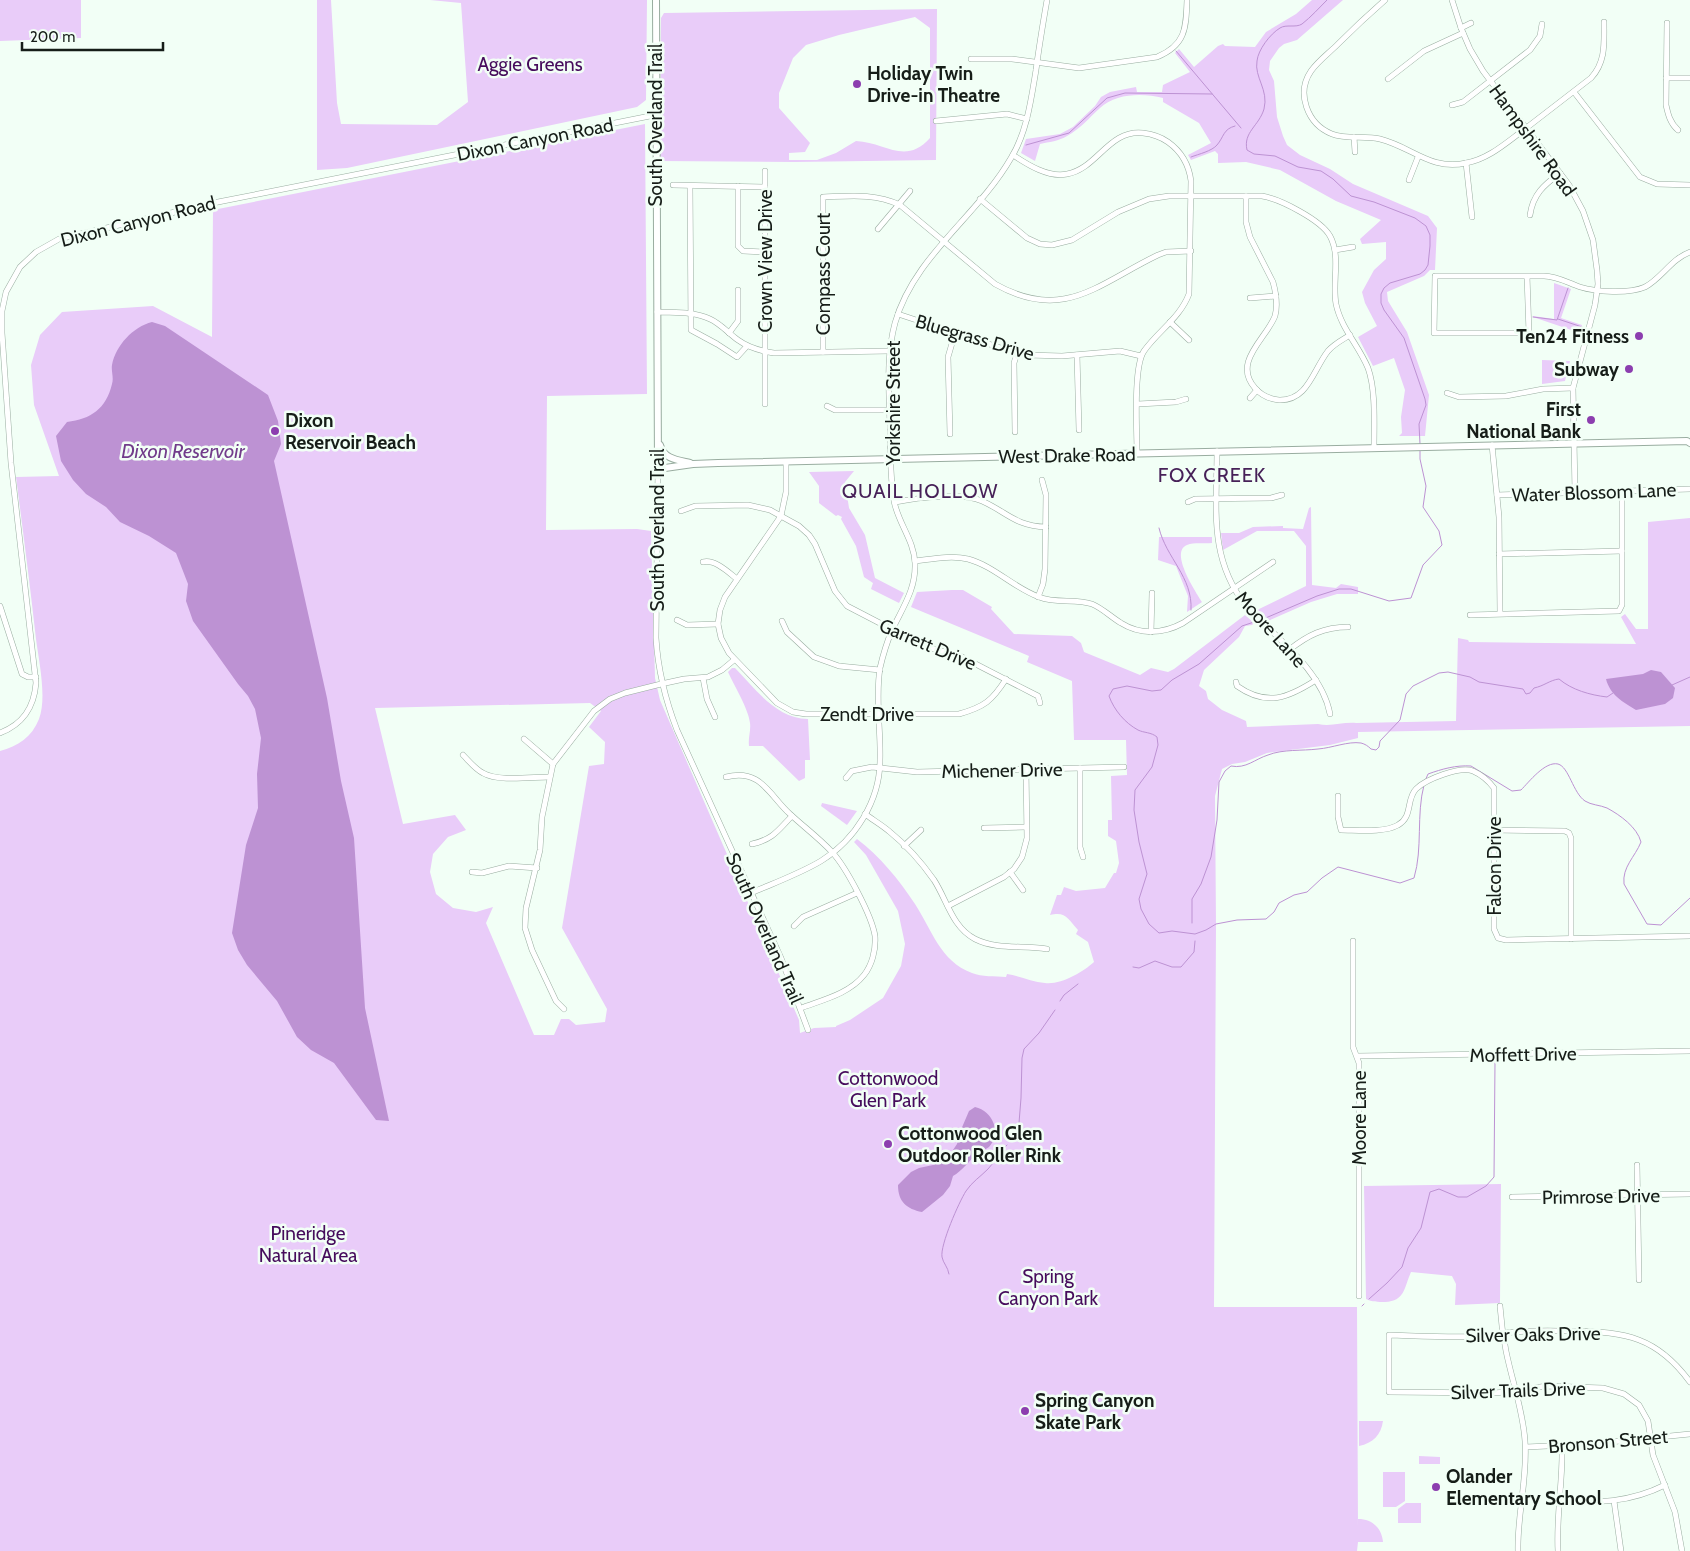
<svg xmlns="http://www.w3.org/2000/svg" width="1690" height="1551" font-family="Cabin,sans-serif">
  <style>
    .green { fill: #e9ccf9; fill-rule: evenodd }
    .water { fill: #bd92d3 }
    .lines { fill: none; stroke-linecap: round; stroke-linejoin: round }
    .stream { stroke: #bd92d3; stroke-width: 1 }
    .minor-casing { stroke: #99ada0; stroke-width: 6 }
    .major-casing { stroke: #99ada0; stroke-width: 8 }
    .minor { stroke: #fff; stroke-width: 5 }
    .major { stroke: #fff; stroke-width: 6 }
    .poi-dot { fill: #8c3eaf; stroke: #f2fff6; stroke-width: 2 }
    .labels { text-anchor: middle; stroke-width: 5; stroke-linejoin: round; paint-order: stroke }
    .park-label { font-size: 19px; fill: #460c5c; stroke: #f2fff6 }
    .poi-label { font-size: 19px; font-weight: bold; fill: #161d18; stroke: #f2fff6; text-anchor: start }
    .street-label { font-size: 19px; fill: #161d18; stroke: #f2fff6 }
    .water-label { font-size: 20px; font-style: italic; fill: #723c8b; stroke: #f2fff6 }
    .neighbourhood-label { font-size: 20px; letter-spacing: 1px; fill: #472158; stroke: #f2fff6 }
  </style>
  <rect width="100%" height="100%" fill="#f2fff6"/>
  <g class="green">
    <polygon points="0,0 81,0 81,38 0,41"/>
    <polygon points="317,0 331,0 337,103 341,124 437,125 468,102 461,3 430,0 647,0 646,100 637,107 347,168 317,170"/>
    <path d="M1312,0H1343L1297,40L1284,44L1279,48L1270,61L1269,70L1274,81L1277,117L1283,136L1287,145L1300,155L1330,169L1353,184L1428,216L1437,228L1435,270H1430L1424,276L1387,292L1388,301L1407,332L1429,395L1425,436H1399L1402,433L1401,417L1405,390L1394,358L1373,366L1358,337L1377,326L1365,303L1362,292L1374,270L1386,259V242L1362,244L1360,239L1381,220L1336,201L1280,170L1246,162L1218,163V154L1215,151L1191,160L1188,155L1211,143L1199,123L1163,102V98C1143,93 1116,93 1100,108C1089,118 1080,129 1067,136C1059,141 1049,142 1040,144L1035,161L1021,153L1026,139L1060,134L1073,127L1095,106L1101,97L1110,92L1136,87L1137,92H1162L1163,85L1190,72L1175,53L1179,49L1194,67L1218,46L1223,44L1225,46L1255,47L1266,32L1296,14Z"/>
    <path d="M937,9L936,160L795,162L660,161L661,18L664,13ZM915,17L930,28V138C905,166 885,142 856,141L836,153L817,160H789V153L805,152L810,143L779,108V93L793,58L806,45L839,35Z"/>
    <path d="M645,124L647,394L547,396L546,530L637,529L651,531L655,678L660,700L799,1020L800,1033L814,1028L836,1027V1026L850,1020L883,998L901,966L905,944L898,911L866,855L854,842L857,839C880,856 899,880 915,904C932,930 940,961 972,973C982,977 995,976 1006,977L1007,974C1020,976 1032,982 1045,983C1061,985 1083,972 1094,962L1088,942L1076,934L1078,930C1068,919 1066,911 1050,915L1057,895H1061L1064,887L1076,891L1105,888L1114,873H1116L1119,863L1116,841L1108,836V820H1112L1111,776L1127,775L1126,740H1074L1072,681L1027,662L1029,656L911,607L917,592L952,590H963L992,607L991,609L1014,634L1072,636L1081,643L1084,652L1140,675L1151,668L1168,672L1174,669L1245,615L1254,623L1252,625L1245,626L1239,637L1204,670L1199,686L1206,691L1208,699L1222,710L1246,721L1247,727L1318,724C1331,727 1342,722 1356,723L1456,721L1458,638L1468,640L1469,642L1636,644L1621,617L1625,614L1636,629H1648V522L1690,518V726L1358,732V738L1330,745L1267,753L1245,762L1232,764L1222,769L1215,796L1216,926L1214,1307H1357L1358,1530V1519C1373,1519 1382,1529 1383,1542H1358L1357,1551H0V751C18,746 32,737 39,719C47,698 39,662 36,639C30,585 23,531 16,477L59,476L34,405L31,365L40,335L62,312L153,306L212,337L213,210ZM590,703L601,711L589,727L605,742L604,764L589,766L562,928L607,1009L605,1022L576,1025L569,1019H561L554,1035H534L486,923L493,907L476,912L453,908L436,894L430,872L433,854L448,837L466,830L455,815L403,824L375,708Z"/>
    <polygon points="1554,283 1571,289 1561,318 1582,325 1580,333 1533,317 1533,316 1554,319"/>
    <polygon points="1542,360 1570,361 1565,381 1542,384"/>
    <polygon points="854,471 845,482 849,508 865,535 875,578 904,593 899,603 871,589 873,583 864,577 856,546 841,519 842,517 838,515 836,516 819,503 819,486 809,472"/>
    <polygon points="1311,507 1312,585 1336,588 1341,584 1358,587 1358,594 1337,594 1311,602 1268,621 1257,610 1306,586 1306,546 1294,531 1257,531 1223,550 1221,533 1239,533 1253,527 1283,526 1283,528 1303,529 1309,508"/>
    <path d="M1159,537H1212V543C1205,544 1194,542 1187,545C1169,552 1196,592 1202,602L1187,612L1188,596L1176,566L1158,560Z"/>
    <path d="M732,668H735C756,689 775,718 808,719L810,760H805V778L799,781L763,746H749C748,737 751,731 750,723C749,710 734,685 728,672Z"/>
    <polygon points="822,803 857,811 847,825 821,806"/>
    <path d="M1501,1184L1500,1303L1455,1305L1456,1284L1452,1276L1411,1272C1404,1288 1405,1301 1385,1302C1378,1302 1372,1302 1366,1299L1364,1186Z"/>
    <path d="M1359,1421H1383C1381,1435 1373,1443 1359,1446Z"/>
    <polygon points="1419,1456 1440,1457 1440,1464 1419,1464"/>
    <polygon points="1383,1472 1405,1472 1405,1501 1396,1507 1383,1507"/>
    <polygon points="1406,1503 1421,1503 1421,1523 1398,1523 1398,1509"/>
  </g>
  <g class="water">
    <path d="M152,322L165,326L268,395L278,421L281,444L274,461L327,698L341,781L354,838L365,1008L389,1121L376,1120L334,1063L311,1050L297,1037L277,1001L247,965L238,950L232,933L246,845L258,808L257,774L261,738L255,709L248,696L238,684L193,621L186,601L188,584L176,553L149,536L120,522L106,507L86,494L73,480L61,461L56,436L67,422C91,419 106,409 112,384C114,378 111,371 112,365C116,345 133,327 152,322Z"/>
    <path d="M1651,670L1661,672L1675,688L1673,698L1665,704L1636,710C1623,702 1610,695 1606,679L1643,674Z"/>
    <path d="M975,1107C993,1111 1002,1133 989,1147C985,1150 980,1152 976,1155C968,1162 962,1171 953,1176L950,1186L943,1195L922,1212C907,1209 898,1202 898,1185L911,1172L919,1168L933,1165L945,1160L949,1156L957,1144L960,1132L969,1111Z"/>
  </g>
  <g class="lines">
    <g class="stream">
      <path d="M1327,0C1319,8 1311,17 1302,24C1296,28 1286,24 1280,28C1270,34 1258,50 1257,61C1254,77 1269,90 1264,109C1259,126 1243,132 1247,150L1254,154L1275,156L1298,167L1321,171L1333,179L1351,196L1374,202L1415,218L1426,226L1430,235V246L1428,265L1425,270L1420,274L1390,283L1384,288L1381,294V303L1384,310L1404,338L1425,399L1426,405L1419,424L1420,444"/>
      <polyline points="1176,51 1241,128"/>
      <polyline points="1026,145 1069,133 1107,98 1125,93 1212,94"/>
      <path d="M1191,157C1199,154 1212,151 1217,145C1224,137 1223,129 1235,126"/>
      <polyline points="1533,317 1557,320 1568,288"/>
      <polyline points="1558,319 1582,327"/>
      <path d="M1159,528C1166,558 1193,577 1191,610"/>
      <polyline points="1261,620 1317,596 1339,589 1351,589 1389,601 1411,598 1423,565 1442,545 1439,531 1423,507 1426,486 1420,459 1420,450"/>
      <path d="M1257,621L1242,626L1199,664L1172,680L1161,690L1152,691L1127,686L1113,689L1109,696C1114,710 1125,723 1138,730C1144,733 1151,732 1157,737L1158,745L1152,767L1135,790L1134,810L1139,842L1147,874L1139,899L1141,909L1149,924L1159,933L1172,931L1195,934L1206,930L1216,924L1237,920L1266,919L1274,912L1279,903L1294,895L1307,892L1322,878L1338,867L1400,883L1414,878C1423,848 1416,815 1424,785"/>
      <polyline points="1672,685 1690,677"/>
      <path d="M1425,781L1428,774C1442,769 1456,765 1471,766L1512,791L1521,790C1529,782 1545,761 1558,764C1569,767 1573,793 1585,801C1591,805 1600,805 1607,808C1620,815 1637,827 1641,842C1635,857 1622,867 1624,884L1647,924L1661,925L1690,898"/>
      <path d="M1192,923V899L1201,884L1211,857L1217,820L1219,782L1225,771L1231,766C1246,769 1255,759 1268,755C1283,749 1302,751 1318,749C1332,748 1348,741 1361,743C1365,744 1368,746 1371,749L1376,750L1379,747L1380,741L1400,720L1406,694L1413,686L1439,673L1448,672L1470,677L1479,682L1523,689L1526,694L1530,693L1534,688C1544,686 1550,680 1559,679C1572,690 1590,695 1607,697L1613,693"/>
      <polyline points="1133,967 1139,968 1155,961 1172,967 1181,967 1194,952 1195,941"/>
      <polyline points="1060,1001 1064,995 1078,984"/>
      <polyline points="1011,1139 1019,1123 1021,1098 1022,1058 1024,1049 1039,1033 1055,1010"/>
      <path d="M949,1274C948,1267 943,1263 942,1257C940,1245 959,1202 966,1191C972,1182 980,1177 988,1169C995,1162 999,1152 1007,1145"/>
      <polyline points="1369,1299 1387,1283 1402,1267 1408,1248 1421,1228 1430,1192 1439,1189 1458,1197 1467,1197 1486,1186 1494,1177 1495,1062"/>
      <polyline points="1362,1306 1364,1304"/>
    </g>
    <defs>
      <g id="minor">
        <path d="M1385,0C1369,14 1353,29 1338,44C1329,53 1318,61 1311,71C1296,93 1307,124 1332,134C1346,140 1365,135 1380,139C1412,147 1431,171 1466,163C1489,159 1507,142 1525,129C1547,112 1569,95 1591,78C1606,62 1604,43 1604,22"/>
        <polyline points="1452,0 1461,28 1470,49 1483,71 1569,185 1583,211 1593,240 1597,270 1598,284 1595,305 1573,388 1575,492"/>
        <path d="M1667,23L1666,105C1668,114 1670,123 1678,130"/>
        <polyline points="1461,28 1471,23"/>
        <path d="M971,59H1012L1079,68L1157,57C1186,45 1186,28 1187,0"/>
        <polyline points="1666,78 1690,78"/>
        <polyline points="1388,79 1424,51 1463,33"/>
        <polyline points="1574,92 1640,177 1657,184 1690,185"/>
        <polyline points="1452,105 1463,102 1530,50 1540,36 1542,24"/>
        <polyline points="936,121 1007,114 1027,119"/>
        <polyline points="1354,137 1355,152"/>
        <path d="M1013,155C1028,165 1049,178 1067,174C1097,169 1109,129 1143,133C1152,134 1161,137 1168,142C1182,152 1189,165 1191,181L1189,294C1180,318 1158,331 1144,351C1133,367 1137,431 1137,453"/>
        <polyline points="1466,163 1472,217"/>
        <polyline points="765,171 765,404"/>
        <polyline points="1409,180 1418,157"/>
        <polyline points="673,185 765,187"/>
        <polyline points="690,186 691,330 717,344 737,357 747,346"/>
        <polyline points="738,186 738,246 743,251 765,252"/>
        <path d="M1246,196V222L1250,237L1273,282C1276,293 1278,305 1275,316C1266,339 1232,362 1255,388C1261,395 1269,399 1279,400C1308,401 1313,370 1328,351C1334,344 1342,340 1350,335"/>
        <path d="M980,199L1027,238L1040,244L1052,245L1072,240L1118,212L1149,199L1169,196H1262C1280,199 1321,220 1330,236C1341,256 1332,282 1336,304C1341,328 1359,346 1368,368C1376,390 1374,424 1374,448"/>
        <path d="M1530,215C1533,194 1544,185 1560,173"/>
        <polyline points="878,229 910,191"/>
        <polyline points="1335,250 1353,247"/>
        <path d="M1527,276L1529,333H1434L1435,276H1544C1557,276 1568,283 1580,287C1596,292 1629,294 1645,287C1662,278 1671,259 1690,252"/>
        <polyline points="1250,298 1276,296"/>
        <path d="M657,312C675,313 693,311 710,319C721,324 728,333 738,340C749,348 761,351 774,353L889,351"/>
        <polyline points="898,314 1007,350 1028,355 1062,356 1120,351 1141,356"/>
        <polyline points="1170,322 1189,340"/>
        <polyline points="729,333 738,321 738,290"/>
        <path d="M823,352V197C850,196 875,193 900,205L995,284C1064,323 1099,283 1158,255L1166,252L1191,251"/>
        <polyline points="1077,355 1079,430"/>
        <polyline points="1447,393 1459,397 1506,396 1543,389 1573,388"/>
        <polyline points="1250,398 1257,390"/>
        <polyline points="1138,404 1176,402 1186,399"/>
        <polyline points="827,406 835,410 890,410"/>
        <polyline points="1015,432 1014,363 1017,353"/>
        <polyline points="950,434 948,357 955,333"/>
        <polyline points="1492,445 1499,517 1500,613"/>
        <path d="M1217,451C1217,508 1208,557 1246,606C1275,637 1322,670 1330,714"/>
        <path d="M786,462V492L781,516L725,597L720,610L718,624L721,638L729,653L777,703L793,712L806,714H959C984,707 992,701 1006,679"/>
        <path d="M658,469L656,638C658,671 665,699 677,730L781,958L808,1030"/>
        <polyline points="1497,495 1690,489"/>
        <path d="M895,502C917,498 961,492 982,501C1007,512 1015,526 1046,527"/>
        <polyline points="1188,502 1195,499 1271,498 1282,495"/>
        <polyline points="681,511 695,506 748,505 770,510 799,526 809,535 815,544 835,591 847,606 924,646 962,657 1034,694 1038,696 1040,703"/>
        <polyline points="1499,554 1622,551"/>
        <path d="M915,561C932,559 951,555 968,559C994,566 1014,588 1039,597C1056,604 1075,598 1092,604C1102,608 1111,617 1121,623C1140,635 1163,634 1183,623L1273,562"/>
        <path d="M703,562C715,559 728,572 737,579"/>
        <polyline points="1038,597 1043,584 1045,569 1046,495 1042,480"/>
        <polyline points="0,606 22,674 28,677 36,677"/>
        <polyline points="1470,615 1619,611 1622,605 1622,491"/>
        <polyline points="677,620 687,625 718,624"/>
        <polyline points="782,621 787,632 814,657 839,666 880,670"/>
        <polyline points="1151,632 1152,593"/>
        <path d="M1289,650C1308,635 1324,627 1348,627"/>
        <polyline points="703,678 707,699 715,717"/>
        <path d="M1236,682L1237,686C1267,707 1288,698 1316,680"/>
        <path d="M0,733C23,724 34,708 36,683L11,463L2,333V311L6,292L20,267L36,252L59,239L218,202L655,115"/>
        <polyline points="524,739 553,764"/>
        <path d="M463,755C469,761 475,769 483,773C498,782 532,777 549,777"/>
        <polyline points="1080,768 1080,847 1083,857"/>
        <path d="M726,777C761,768 769,795 790,814C804,827 819,838 832,852C846,867 872,916 875,936C876,950 872,965 864,975C849,994 822,1000 801,1008"/>
        <polyline points="846,778 852,771 872,767 917,772 1124,767"/>
        <path d="M1338,796V817L1341,830C1357,830 1384,833 1398,825C1413,817 1406,799 1416,789C1426,779 1460,766 1473,771C1482,775 1488,780 1494,788V929L1498,938L1506,940L1690,936"/>
        <path d="M865,814C873,820 882,825 890,832C906,845 922,863 934,880C947,900 952,927 975,939C997,950 1023,945 1047,949"/>
        <polyline points="984,828 1026,827"/>
        <polyline points="1494,830 1565,831 1569,833 1571,838 1571,939"/>
        <path d="M752,844C774,839 778,830 792,816"/>
        <polyline points="904,846 921,830"/>
        <polyline points="472,872 482,873 509,866 537,868"/>
        <polyline points="1010,872 1023,890"/>
        <path d="M751,893C774,883 799,874 821,861C855,840 880,801 880,760C881,730 875,698 880,668C883,655 887,642 892,630C903,607 916,589 915,563C914,540 898,523 894,501C890,476 890,449 890,425C889,391 886,356 895,323C914,256 977,217 1011,158C1027,132 1031,100 1036,70C1039,47 1043,23 1047,0"/>
        <polyline points="948,906 1004,877 1014,869 1022,857 1027,838 1026,769"/>
        <polyline points="794,926 803,917 857,893"/>
        <polyline points="1353,941 1353,1047 1359,1063 1359,1296"/>
        <polyline points="564,1009 556,1001 532,950 525,928 526,908 540,850 542,817 553,764 594,711 610,699 625,693 661,684 684,679 708,677 722,670 734,660"/>
        <polyline points="1357,1056 1690,1051"/>
        <polyline points="1637,1165 1639,1280"/>
        <polyline points="1512,1197 1690,1194"/>
        <path d="M1500,1306C1501,1321 1503,1336 1506,1351C1512,1381 1523,1410 1525,1441C1528,1478 1517,1514 1518,1551"/>
        <polyline points="1526,1447 1590,1444 1690,1434"/>
        <path d="M1559,1500C1597,1504 1631,1502 1665,1485"/>
        <polyline points="1614,1501 1621,1551"/>
        <path d="M1558,1551C1556,1516 1563,1481 1562,1446"/>
        <path d="M1682,1551L1675,1512L1653,1455L1648,1421L1639,1405L1624,1394L1603,1388L1546,1386L1516,1391L1494,1393L1389,1392V1335C1422,1336 1456,1338 1489,1336C1498,1335 1506,1332 1515,1332C1534,1330 1554,1331 1573,1331C1626,1332 1657,1337 1690,1382"/>
      </g>
      <g id="major">
        <polyline points="656,0 658,469 693,464 718,463 1687,441 1690,443"/>
        <path d="M660,445C664,459 677,460 690,463"/>
      </g>
    </defs>
    <use href="#minor" class="minor-casing"/>
    <use href="#major" class="major-casing"/>
    <use href="#minor" class="minor"/>
    <use href="#major" class="major"/>
  </g>
  <g class="poi-dot">
    <circle cx="857" cy="84" r="5"/>
    <circle cx="1639" cy="336" r="5"/>
    <circle cx="1629" cy="369" r="5"/>
    <circle cx="1591" cy="420" r="5"/>
    <circle cx="275" cy="431" r="5"/>
    <circle cx="888" cy="1144" r="5"/>
    <circle cx="1025" cy="1411" r="5"/>
    <circle cx="1436" cy="1487" r="5"/>
  </g>
  <g class="labels">
    <g class="park-label">
      <text x="530" y="71">Aggie Greens</text>
      <text x="888" y="1085">Cottonwood<tspan x="888" dy="22">Glen Park</tspan></text>
      <text x="308" y="1240">Pineridge<tspan x="308" dy="22">Natural Area</tspan></text>
      <text x="1048" y="1283">Spring<tspan x="1048" dy="22">Canyon Park</tspan></text>
    </g>
    <g class="poi-label">
      <text x="867" y="80">Holiday Twin<tspan x="867" dy="22">Drive-in Theatre</tspan></text>
      <text x="1629" y="343" text-anchor="end">Ten24 Fitness</text>
      <text x="1619" y="376" text-anchor="end">Subway</text>
      <text x="1581" y="416" text-anchor="end">First<tspan x="1581" dy="22">National Bank</tspan></text>
      <text x="285" y="427">Dixon<tspan x="285" dy="22">Reservoir Beach</tspan></text>
      <text x="898" y="1140">Cottonwood Glen<tspan x="898" dy="22">Outdoor Roller Rink</tspan></text>
      <text x="1035" y="1407">Spring Canyon<tspan x="1035" dy="22">Skate Park</tspan></text>
      <text x="1446" y="1483">Olander<tspan x="1446" dy="22">Elementary School</tspan></text>
    </g>
    <g class="street-label">
      <text transform="translate(655 125) rotate(-90)" y="7">South Overland Trail</text>
      <text transform="translate(535 139) rotate(-11)" y="7">Dixon Canyon Road</text>
      <text transform="translate(1533 140) rotate(54)" y="7">Hampshire Road</text>
      <text transform="translate(138 221) rotate(-14)" y="7">Dixon Canyon Road</text>
      <text transform="translate(765 261) rotate(-90)" y="7">Crown View Drive</text>
      <text transform="translate(823 274) rotate(-90)" y="7">Compass Court</text>
      <text transform="translate(975 337) rotate(16)" y="7">Bluegrass Drive</text>
      <text transform="translate(893 403) rotate(-90)" y="7">Yorkshire Street</text>
      <text transform="translate(1067 455) rotate(-1)" y="7">West Drake Road</text>
      <text transform="translate(1594 492) rotate(-2)" y="7">Water Blossom Lane</text>
      <text transform="translate(657 530) rotate(-90)" y="7">South Overland Trail</text>
      <text transform="translate(1271 629) rotate(48)" y="7">Moore Lane</text>
      <text transform="translate(928 644) rotate(23)" y="7">Garrett Drive</text>
      <text x="867" y="721">Zendt Drive</text>
      <text transform="translate(1002 770) rotate(-1)" y="7">Michener Drive</text>
      <text transform="translate(1494 866) rotate(-90)" y="7">Falcon Drive</text>
      <text transform="translate(765 928) rotate(66)" y="7">South Overland Trail</text>
      <text transform="translate(1523 1054) rotate(-1)" y="7">Moffett Drive</text>
      <text transform="translate(1359 1118) rotate(-90)" y="7">Moore Lane</text>
      <text transform="translate(1601 1196) rotate(-1)" y="7">Primrose Drive</text>
      <text transform="translate(1533 1334) rotate(-1)" y="7">Silver Oaks Drive</text>
      <text transform="translate(1518 1390) rotate(-2)" y="7">Silver Trails Drive</text>
      <text transform="translate(1608 1441) rotate(-5)" y="7">Bronson Street</text>
    </g>
    <g class="water-label">
      <text x="183" y="458">Dixon Reservoir</text>
    </g>
    <g class="neighbourhood-label">
      <text x="1212" y="482">FOX CREEK</text>
      <text x="920" y="498">QUAIL HOLLOW</text>
    </g>
  </g>
  <path d="M22 42v8h141v-8" fill="none" stroke="#161d18" stroke-width="2.5"/>
  <text x="30" y="42" font-size="15" fill="#161d18" stroke="#f2fff6" stroke-width="4" paint-order="stroke">200 m</text>
</svg>
